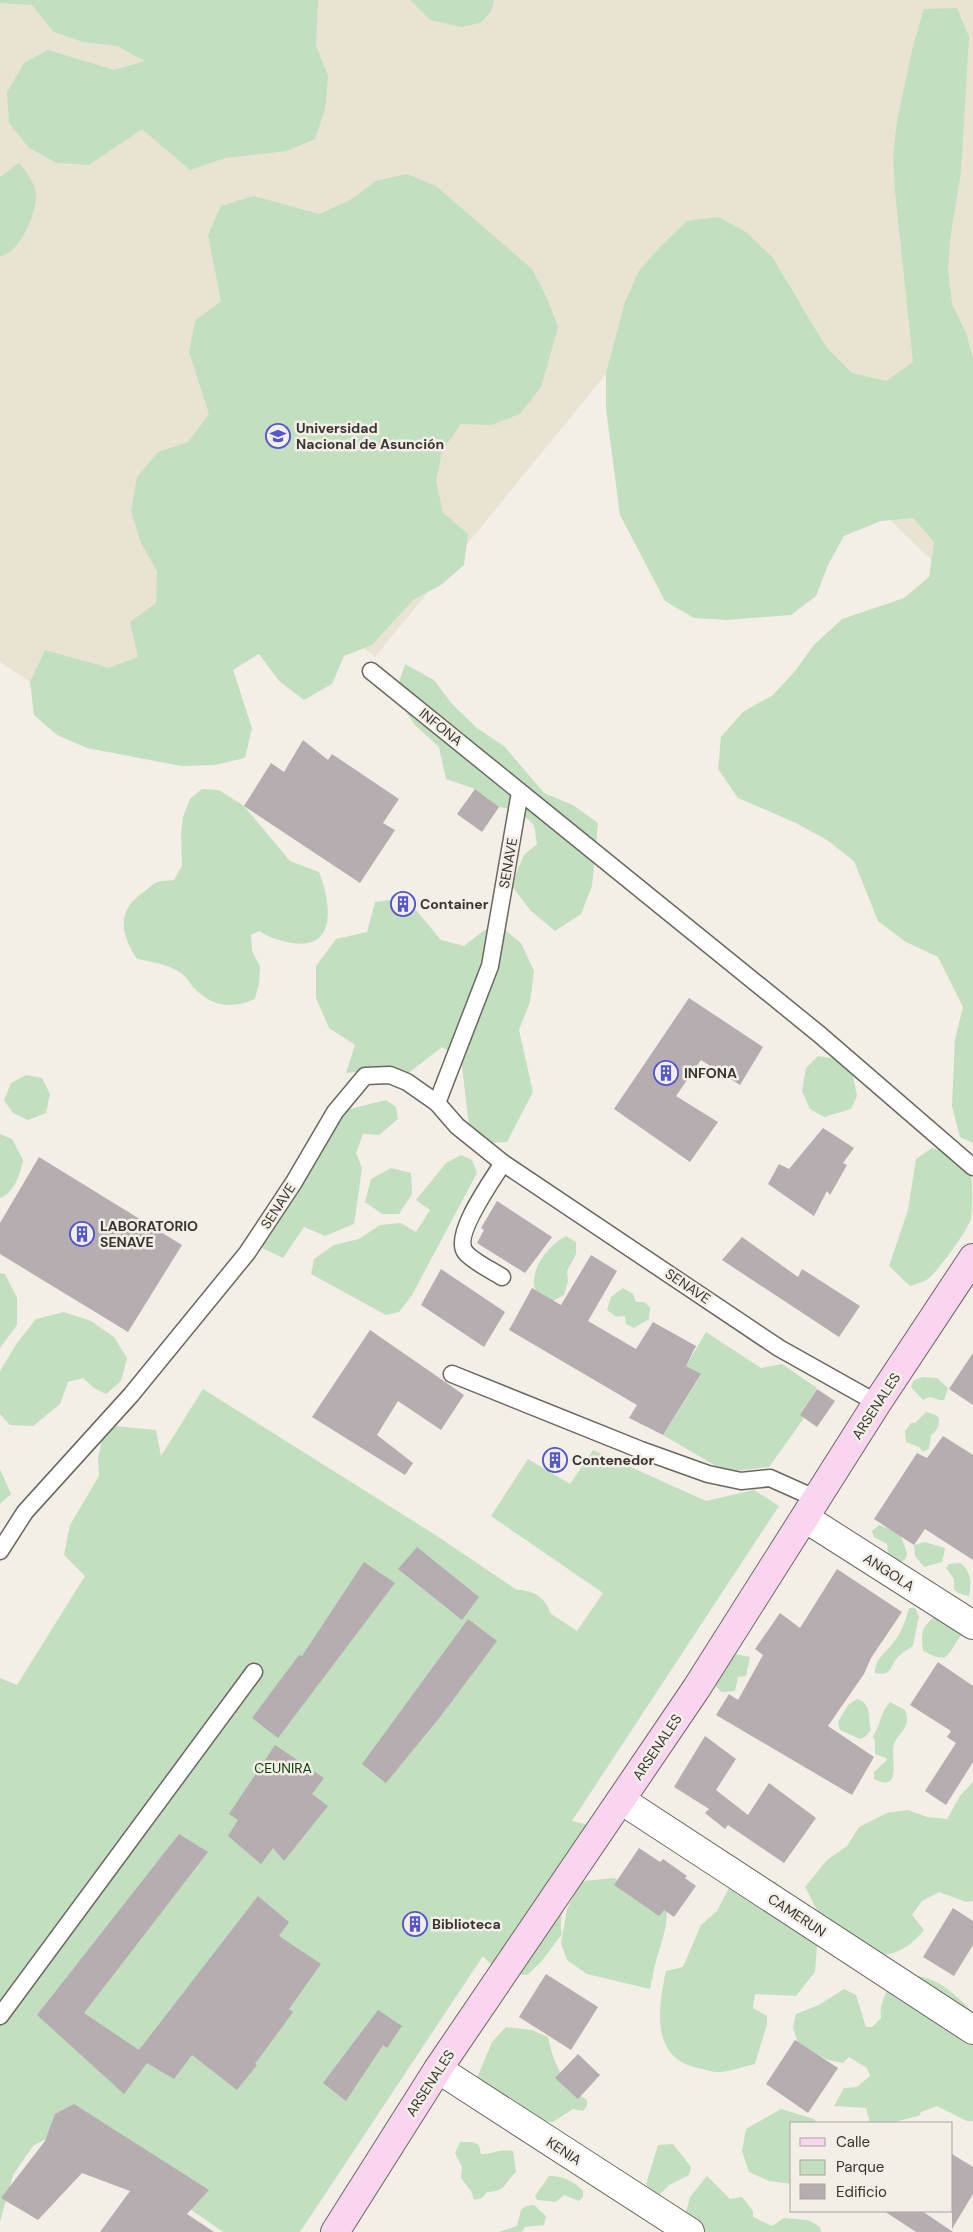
<svg xmlns="http://www.w3.org/2000/svg" width="973" height="2232" font-family="'DM Sans',sans-serif">
  <style>
    .built { fill: #e9e3d4 }
    .green { fill: #c2dfbf }
    .building { fill: #b6adb1 }
    .lines { fill: none; stroke-linecap: round; stroke-linejoin: round }
    .service-casing { stroke: #6b6861; stroke-width: 19 }
    .minor-casing { stroke: #6b6861; stroke-width: 30 }
    .secondary-casing { stroke: #6b6861; stroke-width: 30 }
    .service { stroke: #fff; stroke-width: 16 }
    .minor { stroke: #fff; stroke-width: 28 }
    .secondary { stroke: #f9d5f0; stroke-width: 28 }
    .labels { text-anchor: middle; stroke-width: 5; stroke-linejoin: round; paint-order: stroke }
    .poi-label { font-size: 14px; font-weight: bold; fill: #373532; stroke: #f3efe7; text-anchor: start }
    .street-label { font-size: 14px; fill: #373532; stroke: #f3efe7 }
    .park-label { font-size: 14px; fill: #0d400d; stroke: #f3efe7 }
  </style>
  <rect width="100%" height="100%" fill="#f3efe7"/>
  <polygon class="built" points="0,0 973,0 973,600 664,303 375,657 264,570 130,748 0,662"/>
  <g class="green">
    <polygon points="0,0 318,0 316,46 328,76 325,109 315,139 287,151 225,158 190,170 142,129 89,165 57,163 29,148 9,123 7,92 24,63 48,50 114,70 145,61 117,46 83,42 54,32 32,5 0,3"/>
    <polygon points="410,0 494,0 491,12 480,23 462,27 430,20"/>
    <polygon points="957,8 969,37 961,172 950,239 948,272 952,304 966,333 973,358 973,1143 960,1137 952,1106 955,1039 963,1007 938,957 906,942 878,921 854,861 827,840 796,823 738,798 718,769 721,737 743,712 773,695 795,671 814,645 842,619 904,598 929,577 934,542 913,518 881,521 844,536 828,565 816,596 791,615 727,620 694,618 665,601 620,515 606,409 606,373 625,302 639,271 661,246 687,221 718,217 746,232 773,258 826,347 852,373 886,381 913,362 895,191 893,155 897,121 913,46 924,9"/>
    <path d="M19,163C26,171 32,179 35,189C40,205 24,242 10,252C7,254 3,255 0,257V177Z"/>
    <polygon points="407,174 436,186 532,269 546,296 558,327 541,387 520,414 491,425 461,424 442,451 436,481 443,513 468,534 464,565 441,585 413,600 372,645 344,656 332,684 304,700 279,681 259,654 233,670 252,728 245,758 214,765 181,766 87,748 57,735 34,715 30,682 45,650 109,668 138,657 130,622 156,603 157,571 141,543 131,511 137,477 158,452 188,442 209,414 189,352 195,321 221,301 208,235 221,206 254,196 319,214 350,200 376,181"/>
    <polygon points="405,664 434,680 452,704 477,728 504,746 544,793 573,805 598,823 592,886 581,914 555,931 531,911 511,885 524,855 537,844 534,825 519,810 499,807 475,789 446,779 439,747 415,725 395,696"/>
    <path d="M202,789L219,790L244,806L290,861L319,872C330,900 339,950 292,943C278,940 272,939 259,931L251,935L252,951L260,966L259,983L255,999C232,1009 212,1007 194,988C190,984 187,977 181,973C168,964 152,962 137,959C120,933 116,910 145,891C149,888 154,883 158,882C163,880 169,881 174,880L182,866L181,833L183,817L190,799Z"/>
    <polygon points="406,898 441,940 464,946 495,922 521,943 534,971 530,1002 519,1030 533,1092 507,1142 484,1143 469,1126 461,1058 442,1047 402,1078 371,1070 346,1073 355,1045 329,1028 316,998 316,966 336,939 367,932 375,902"/>
    <polygon points="818,1056 850,1061 857,1096 851,1109 824,1117 810,1109 802,1091 806,1068"/>
    <polygon points="26,1075 42,1078 50,1094 46,1113 28,1120 13,1113 4,1100 11,1083"/>
    <polygon points="386,1100 396,1107 398,1119 379,1135 363,1134 356,1153 362,1168 354,1224 325,1236 304,1227 283,1258 262,1248 259,1236 346,1110"/>
    <path d="M0,1134L12,1139L23,1160C20,1174 15,1192 0,1198Z"/>
    <path d="M932,1148L968,1158C973,1175 973,1201 971,1219C967,1231 939,1270 928,1279C924,1282 916,1284 910,1286L889,1266L908,1210L916,1159Z"/>
    <polygon points="461,1155 472,1160 477,1173 412,1295 399,1312 386,1315 311,1274 314,1259 334,1245 359,1239 380,1225 401,1223 416,1232 430,1210 416,1200 446,1163"/>
    <polygon points="391,1168 411,1173 412,1194 399,1214 382,1214 365,1202 371,1179"/>
    <path d="M566,1236L576,1242V1254L567,1271L568,1281L564,1295L553,1301L540,1299C538,1294 534,1289 534,1284C533,1265 550,1244 566,1236Z"/>
    <polygon points="0,1273 5,1274 17,1298 17,1325 0,1348"/>
    <polygon points="623,1288 633,1294 636,1302 644,1302 650,1307 649,1319 634,1328 626,1324 625,1316 617,1317 607,1310 611,1297"/>
    <polygon points="64,1312 91,1321 114,1337 127,1358 121,1381 106,1394 94,1388 83,1378 68,1382 60,1404 33,1426 10,1425 0,1414 0,1371 17,1343 36,1319"/>
    <polygon points="706,1332 761,1368 782,1364 817,1388 800,1415 804,1418 769,1467 726,1472 663,1435 701,1375 686,1366"/>
    <polygon points="922,1377 937,1378 948,1388 944,1400 940,1400 930,1397 923,1400 911,1387 913,1381"/>
    <path d="M203,1389L437,1536L517,1590C531,1589 547,1598 550,1613L577,1631L603,1593L491,1516L528,1459L570,1484L593,1450L706,1501L754,1490L779,1506L572,1821L593,1826L603,1850C595,1867 568,1877 562,1894C560,1900 563,1908 562,1914C561,1922 560,1926 562,1934L541,1962L527,1975L507,1974L495,1969L483,1956L300,2232H223L71,2126L33,2146L13,2175L0,2222V1678L17,1685L85,1576L64,1555L70,1525L99,1476L98,1458L105,1425L156,1430L161,1456Z"/>
    <path d="M926,1412L936,1415L939,1418C939,1426 938,1430 931,1435L929,1449L923,1452L919,1447L906,1442L905,1431L911,1423H915Z"/>
    <polygon points="0,1469 11,1494 0,1504"/>
    <polygon points="879,1525 900,1533 907,1553 906,1559 898,1563 889,1560 887,1544 874,1537 872,1531"/>
    <polygon points="925,1542 945,1548 942,1562 924,1567 915,1556 914,1545"/>
    <path d="M960,1563C971,1570 972,1585 969,1596L958,1593L954,1589V1579L946,1568L949,1564Z"/>
    <path d="M909,1608H915L919,1616L913,1646C908,1649 903,1652 899,1656C888,1666 895,1676 875,1673C874,1659 887,1652 894,1642C901,1633 906,1620 909,1608Z"/>
    <path d="M936,1615L966,1631C955,1639 955,1650 944,1658L936,1657L923,1651C921,1631 921,1629 936,1615Z"/>
    <polygon points="736,1654 750,1657 746,1676 738,1677 735,1691 722,1692 716,1687 716,1679"/>
    <path d="M857,1699C873,1704 867,1718 871,1730L865,1737L860,1739L840,1730L838,1722L848,1705Z"/>
    <path d="M890,1702L905,1710C913,1731 894,1733 893,1750C893,1760 895,1769 892,1779C887,1785 881,1782 874,1779V1772L887,1760L886,1758L875,1754V1741L873,1736C881,1725 880,1712 890,1702Z"/>
    <path d="M973,1782V1901L966,1902L939,1892L922,1901L912,1915L924,1930C915,1941 905,1950 890,1954C879,1957 842,1942 833,1933C821,1920 813,1902 805,1887L827,1860L847,1846L859,1827L887,1813L908,1810L927,1817L947,1819L960,1796Z"/>
    <path d="M747,1875L776,1882L811,1927L817,1947L815,1972L796,1996L755,1994L753,2008L767,2016V2024L755,2064C744,2066 732,2071 721,2072C714,2073 705,2069 698,2068C650,2058 658,2008 666,1971L683,1967L701,1925L717,1911L729,1888Z"/>
    <path d="M613,1878L630,1884L666,1903C669,1921 663,1937 658,1954C654,1965 653,1977 650,1989L587,1974L567,1960L561,1943L567,1909L579,1885L584,1881Z"/>
    <path d="M901,1974C936,1975 949,1989 973,2012V2121H967L937,2106L921,2112L919,2116L889,2123H870L866,2108L834,2106L844,2088L857,2087L870,2076L867,2068L849,2057L843,2063L828,2060L798,2044L793,2027L796,2014L819,2005L844,1989L856,1995L866,2027H872L881,2018C879,2003 889,1982 901,1974Z"/>
    <path d="M506,2027L532,2030L548,2037C554,2064 563,2086 587,2100V2106L583,2111L573,2109L553,2122L540,2121L477,2078L492,2042Z"/>
    <polygon points="781,2109 814,2119 817,2123 792,2123 792,2184 769,2181 749,2172 742,2151 746,2129"/>
    <path d="M460,2142H472L479,2145L481,2154C492,2154 502,2148 513,2151L516,2172C504,2183 506,2192 487,2192L482,2198L474,2200L471,2191L461,2178L462,2167L455,2153Z"/>
    <polygon points="673,2144 691,2167 689,2175 669,2185 656,2198 646,2184 658,2145"/>
    <path d="M549,2176C562,2175 575,2182 583,2191V2197L579,2201L564,2195L556,2202L537,2200L535,2196Z"/>
    <polygon points="707,2176 730,2199 742,2197 753,2211 753,2217 772,2226 784,2218 808,2220 820,2227 821,2232 691,2232 684,2219 690,2197"/>
    <polygon points="534,2205 546,2216 544,2225 525,2227 522,2232 499,2232 517,2226 521,2210 526,2206"/>
  </g>
  <g class="building">
    <polygon points="303,740 328,760 332,754 399,799 383,823 395,830 360,883 244,806 271,763 284,772"/>
    <polygon points="475,789 499,807 482,832 457,814"/>
    <polygon points="689,998 763,1047 740,1085 701,1060 676,1096 718,1122 690,1162 614,1109"/>
    <polygon points="823,1128 854,1148 843,1163 847,1165 830,1195 827,1191 814,1216 768,1184 779,1164 789,1169"/>
    <polygon points="39,1157 182,1245 128,1332 0,1254 0,1223"/>
    <polygon points="497,1201 552,1237 525,1273 477,1243 484,1230 481,1228"/>
    <polygon points="742,1237 798,1277 802,1269 860,1306 839,1337 722,1260"/>
    <polygon points="591,1255 617,1271 588,1321 636,1349 653,1322 696,1346 686,1366 701,1374 663,1435 629,1418 637,1405 509,1330 532,1288 561,1305"/>
    <polygon points="441,1269 505,1312 484,1347 421,1305"/>
    <polygon points="370,1330 464,1395 441,1430 398,1401 377,1435 413,1463 405,1475 312,1417"/>
    <polygon points="973,1353 973,1405 949,1389"/>
    <polygon points="817,1389 835,1401 817,1427 800,1415"/>
    <polygon points="943,1436 973,1455 973,1560 925,1529 914,1545 874,1519 917,1453 927,1458"/>
    <polygon points="417,1547 479,1597 462,1620 398,1569"/>
    <polygon points="364,1562 395,1583 278,1738 252,1718 299,1655 302,1656"/>
    <polygon points="837,1569 902,1612 871,1658 864,1674 828,1726 874,1757 852,1795 716,1715 729,1694 738,1700 763,1655 755,1649 780,1613 800,1628"/>
    <polygon points="468,1619 497,1641 440,1717 386,1783 362,1764"/>
    <polygon points="938,1662 973,1686 973,1762 946,1805 925,1791 956,1743 947,1737 951,1731 910,1705"/>
    <polygon points="705,1736 736,1759 716,1790 748,1815 769,1783 816,1818 784,1863 728,1825 725,1829 705,1813 709,1809 674,1787"/>
    <polygon points="275,1745 324,1778 312,1794 328,1806 284,1861 273,1848 261,1864 228,1836 238,1820 229,1814"/>
    <polygon points="179,1834 208,1852 84,2013 139,2050 258,1896 289,1922 279,1936 321,1964 289,2009 293,2012 255,2064 257,2065 237,2090 192,2055 174,2079 147,2063 124,2094 37,2015"/>
    <polygon points="639,1848 660,1862 663,1859 687,1876 685,1878 696,1886 674,1917 664,1910 659,1916 614,1885"/>
    <polygon points="953,1908 973,1921 973,1945 954,1976 923,1957"/>
    <polygon points="546,1974 598,2007 571,2050 519,2017"/>
    <polygon points="378,2010 402,2026 387,2048 383,2045 346,2101 323,2083"/>
    <polygon points="795,2040 838,2068 808,2113 766,2084"/>
    <polygon points="578,2054 600,2075 578,2099 555,2078"/>
    <polygon points="74,2104 209,2190 187,2214 214,2232 100,2232 130,2191 82,2173 38,2220 1,2198 45,2141 55,2114"/>
    <polygon points="952,2154 973,2167 973,2194 952,2229"/>
    <polygon points="884,2211 922,2211 953,2232 916,2232"/>
  </g>
  <g class="lines">
    <defs>
      <g id="service">
        <polyline points="371,671 819,1034 973,1167"/>
        <polyline points="437,1103 490,966 520,792"/>
        <path d="M502,1277C491,1270 474,1262 466,1253C451,1237 493,1179 503,1163"/>
        <polyline points="452,1374 641,1450 708,1474 741,1481 770,1478 817,1499"/>
        <polyline points="0,1551 25,1512 131,1395 247,1253 294,1182 335,1112 365,1076 390,1075 407,1082 437,1103 457,1126 503,1163 779,1348 877,1403"/>
        <polyline points="0,2016 254,1672"/>
      </g>
      <g id="minor">
        <polyline points="805,1518 973,1625"/>
        <polyline points="621,1800 973,2030"/>
        <polyline points="438,2069 690,2232"/>
      </g>
      <polyline id="secondary" points="335,2232 438,2069 696,1689 877,1403 973,1258"/>
    </defs>
    <use href="#service" class="service-casing"/>
    <use href="#minor" class="minor-casing"/>
    <use href="#secondary" class="secondary-casing"/>
    <use href="#service" class="service"/>
    <use href="#minor" class="minor"/>
    <use href="#secondary" class="secondary"/>
  </g>
  <defs>
    <symbol id="university-ring" viewBox="-11 -11 22 22"><circle r="9.5" fill="#f3efe7" stroke="#5456cd" stroke-width="1.5"/><path d="M0-5L7-2L0 1L-7-2ZM-4 1L0 2.5L4 1V4Q0 6-4 4Z" fill="#5456cd"/></symbol>
    <symbol id="building-ring" viewBox="-11 -11 22 22"><circle r="9.5" fill="#f3efe7" stroke="#5456cd" stroke-width="1.5"/><path d="M-4-6H4V6H1V3H-1V6H-4ZM-2.5-4.3h1.7v1.8h-1.7ZM.8-4.3h1.7v1.8H.8ZM-2.5-1h1.7V.8h-1.7ZM.8-1h1.7V.8H.8Z" fill="#5456cd"/></symbol>
  </defs>
  <g fill-rule="evenodd">
    <use href="#university-ring" x="264" y="422" width="28" height="28"/>
    <use href="#building-ring" x="389" y="890" width="28" height="28"/>
    <use href="#building-ring" x="652" y="1059" width="28" height="28"/>
    <use href="#building-ring" x="68" y="1220" width="28" height="28"/>
    <use href="#building-ring" x="541" y="1446" width="28" height="28"/>
    <use href="#building-ring" x="401" y="1910" width="28" height="28"/>
  </g>
  <g class="labels">
    <g class="poi-label">
      <text x="296" y="433">Universidad<tspan x="296" dy="16">Nacional de Asunción</tspan></text>
      <text x="420" y="909">Container</text>
      <text x="684" y="1078">INFONA</text>
      <text x="100" y="1231">LABORATORIO<tspan x="100" dy="16">SENAVE</tspan></text>
      <text x="572" y="1465">Contenedor</text>
      <text x="432" y="1929">Biblioteca</text>
    </g>
    <g class="street-label">
      <text transform="translate(441 727) rotate(39)" y="5">INFONA</text>
      <text transform="translate(508 863) rotate(-80)" y="5">SENAVE</text>
      <text transform="translate(278 1206) rotate(-57)" y="5">SENAVE</text>
      <text transform="translate(688 1286) rotate(34)" y="5">SENAVE</text>
      <text transform="translate(876 1406) rotate(-57)" y="5">ARSENALES</text>
      <text transform="translate(889 1572) rotate(33)" y="5">ANGOLA</text>
      <text transform="translate(657 1747) rotate(-56)" y="5">ARSENALES</text>
      <text transform="translate(797 1915) rotate(33)" y="5">CAMERUN</text>
      <text transform="translate(430 2083) rotate(-57)" y="5">ARSENALES</text>
      <text transform="translate(564 2151) rotate(33)" y="5">KENIA</text>
    </g>
    <g class="park-label">
      <text x="283" y="1773">CEUNIRA</text>
    </g>
  </g>
  <rect x="790" y="2122" width="162" height="90" fill="#f3efe7" stroke="#a8a59f"/>
  <rect x="800" y="2138" width="25" height="8" fill="#f9d5f0" stroke="#a8a59f"/>
  <text x="836" y="2147" font-size="15" fill="#373532">Calle</text>
  <rect x="800" y="2160" width="25" height="15" fill="#c2dfbf" stroke="#a8a59f"/>
  <text x="836" y="2172" font-size="15" fill="#373532">Parque</text>
  <rect x="800" y="2184" width="25" height="15" fill="#b6adb1" stroke="#a8a59f"/>
  <text x="836" y="2197" font-size="15" fill="#373532">Edificio</text>
</svg>
